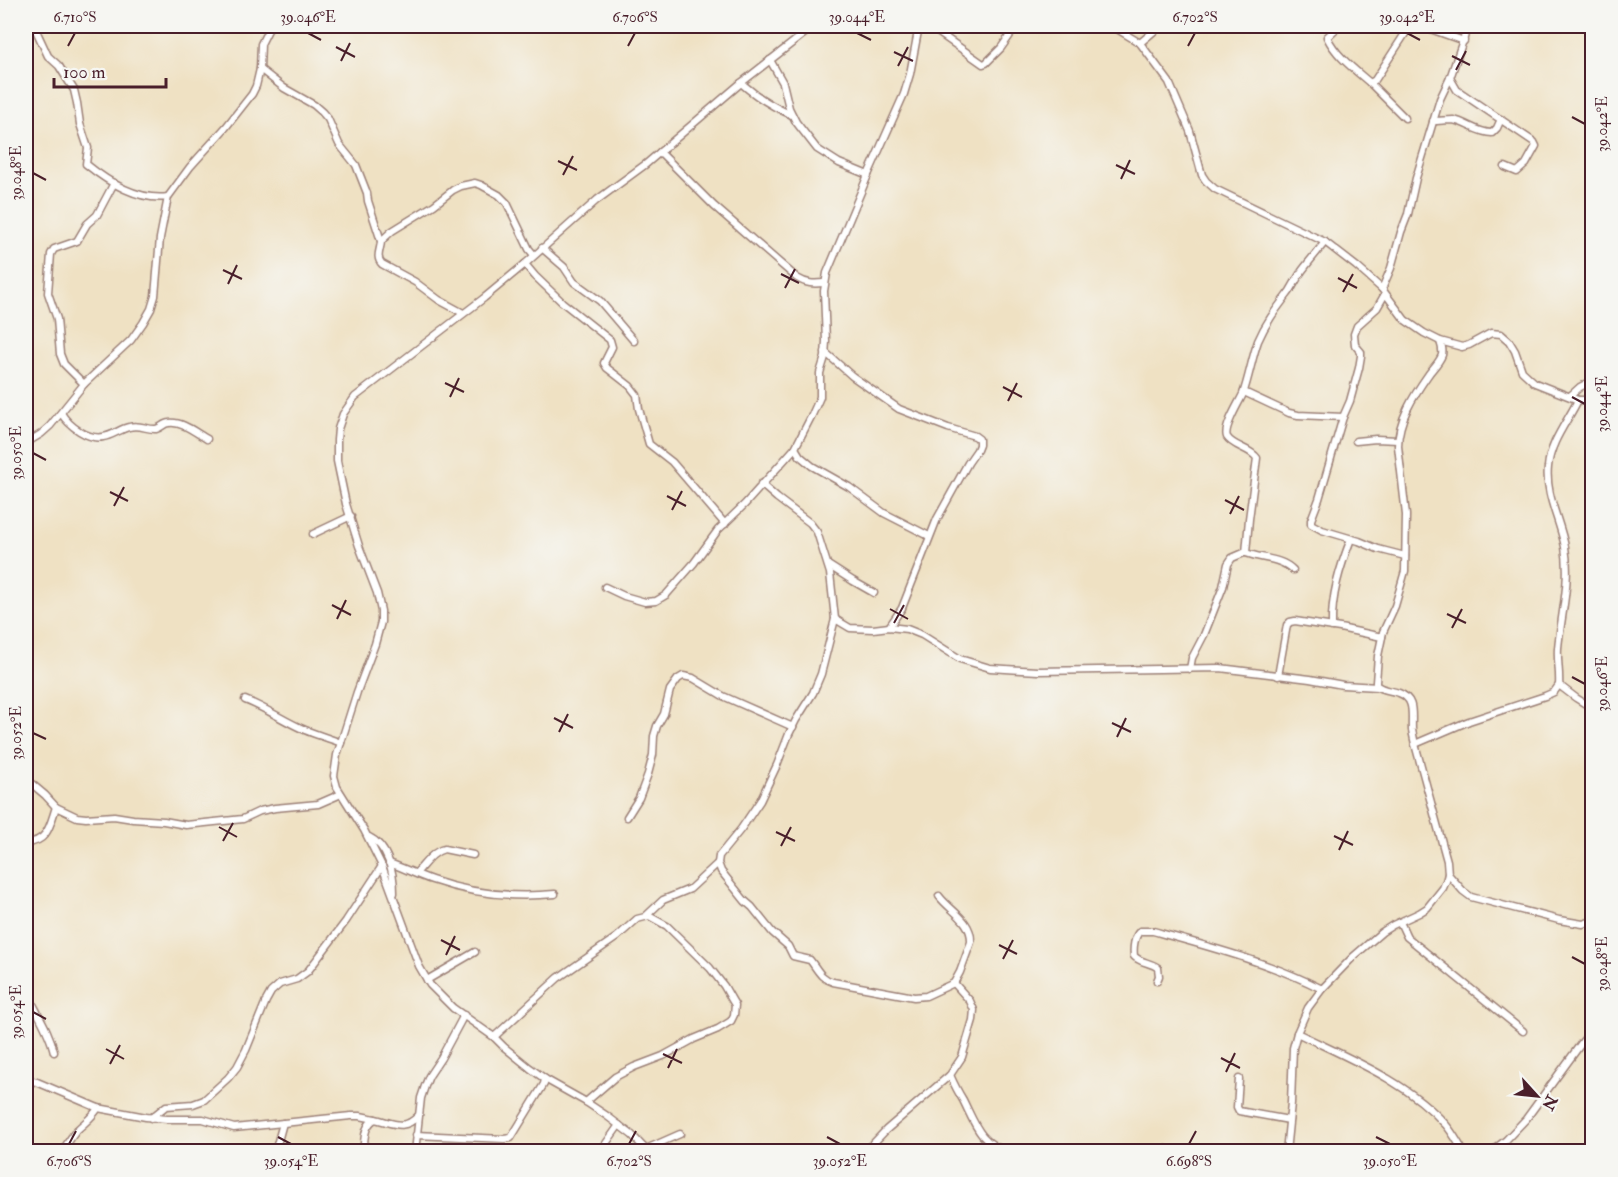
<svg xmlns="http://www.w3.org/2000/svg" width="1618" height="1177" font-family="'IM FELL Double Pica',serif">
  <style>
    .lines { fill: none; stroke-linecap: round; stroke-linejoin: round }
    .street-casing { stroke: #9c8077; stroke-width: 9 }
    .street { stroke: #fff; stroke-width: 6 }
    .ticks { fill: none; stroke: #4a1f2b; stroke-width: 2 }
    .neatline { fill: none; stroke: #4a1f2b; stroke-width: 2 }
    .ticks-label { font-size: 15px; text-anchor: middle; fill: #4a1f2b }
  </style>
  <rect width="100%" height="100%" fill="#f6f6f2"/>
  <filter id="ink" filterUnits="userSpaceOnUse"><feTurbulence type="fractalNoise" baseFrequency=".0167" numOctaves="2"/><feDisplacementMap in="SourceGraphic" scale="12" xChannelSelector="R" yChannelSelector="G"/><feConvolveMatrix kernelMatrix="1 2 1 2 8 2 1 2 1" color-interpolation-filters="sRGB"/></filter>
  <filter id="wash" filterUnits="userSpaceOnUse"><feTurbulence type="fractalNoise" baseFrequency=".008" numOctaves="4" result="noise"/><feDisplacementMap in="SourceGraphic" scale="24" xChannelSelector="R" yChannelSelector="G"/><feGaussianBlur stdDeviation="1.35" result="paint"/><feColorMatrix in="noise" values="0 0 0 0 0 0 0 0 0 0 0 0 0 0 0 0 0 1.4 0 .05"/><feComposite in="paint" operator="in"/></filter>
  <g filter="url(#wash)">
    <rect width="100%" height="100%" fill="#efe1c3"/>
  </g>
  <g filter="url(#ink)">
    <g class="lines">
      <defs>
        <g id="street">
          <path d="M34,26L48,56L59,66L74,90L77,103L80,124L88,148L86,164C108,182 139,201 168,197"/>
          <polyline points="929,26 983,64 986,63 1001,48 1013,31 1023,26"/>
          <polyline points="1112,26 1140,43 1169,82 1190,131 1202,175 1206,181 1215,189 1325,242 1356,266 1382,289 1405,320 1424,333 1440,341 1462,347 1469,345 1491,333 1501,334 1509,341 1515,351 1522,371 1535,383 1578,400 1592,400"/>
          <path d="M1339,26L1327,37C1336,56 1354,69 1370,83L1375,80L1410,26"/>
          <polyline points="1422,26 1464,41"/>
          <polyline points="1584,26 1592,32"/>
          <polyline points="1140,43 1160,26"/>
          <polyline points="770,60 783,83 789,108 796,122 817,149 839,163 868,175"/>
          <path d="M260,69L284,88L314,105L322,112L328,119L339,144L356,165L367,193L368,201L381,241C381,249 375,257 382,264L415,282L439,300L463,313"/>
          <polyline points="1450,78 1457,90 1534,142 1536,146 1526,164 1517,172 1505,167"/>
          <path d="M741,83C757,97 773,107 792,115"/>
          <polyline points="1370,83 1405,118"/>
          <path d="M1433,121C1439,121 1447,120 1453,120C1466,122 1477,133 1492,133L1497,128L1501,119"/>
          <path d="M660,152L714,206L797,278C807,284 813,284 824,283"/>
          <polyline points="381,241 392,231 434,205 453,190 461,186 475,183 481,185 499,195 507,203 529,249 534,255"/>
          <polyline points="542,248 564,267 574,282 600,301 634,341"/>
          <polyline points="525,264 535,276 562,302 610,340 612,347 604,363 607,368 630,386 637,395 639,409 649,444 672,462 725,524"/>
          <polyline points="1382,289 1391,268 1401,232 1408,214 1416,178 1440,99 1450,78 1468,26"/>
          <polyline points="1385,294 1377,308 1357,326 1354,334 1355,345 1361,352 1361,356 1359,368 1350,401 1343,417 1319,499 1311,520 1311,524 1322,530 1359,541 1378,549 1405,556"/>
          <polyline points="825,352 852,376 899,409 948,428 975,436 979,439 979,445 977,450 968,463 937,519 902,608 889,627"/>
          <polyline points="84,384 64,364 60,354 57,319 48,293 51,254 54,249 77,241 87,224 97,215 114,183"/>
          <polyline points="1244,392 1289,413 1298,415 1343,417"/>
          <polyline points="1570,396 1580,387 1592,381"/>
          <path d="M61,413C69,426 88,440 103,437C112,436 120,429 129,427C140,424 148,430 156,429C161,428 164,423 169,423C182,421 196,433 207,439"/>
          <polyline points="1356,441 1376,439 1398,440"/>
          <polyline points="26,443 41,434 50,426 84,384 131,340 143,323 151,309 155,296 160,238 168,197 190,167 226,127 252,94 256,86 260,69 261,44 270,26"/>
          <polyline points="795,448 800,456 812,466 849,487 884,513 929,536"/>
          <path d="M761,484L777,498L810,523L817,532L830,573L835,619L821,674L813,693L796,720L789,734L777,765L760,801L741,829L719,856L718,863L721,871L745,901L752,907L772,932L788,946L793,956L810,960C818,970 820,978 833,982L914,997L926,996L954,983L960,972L971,942C972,920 950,911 939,896"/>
          <polyline points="313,534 351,516"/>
          <polyline points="828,565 853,581 874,593"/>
          <path d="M1293,570C1281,558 1262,559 1246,553L1249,519L1257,458C1250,448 1233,447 1227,437C1223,428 1239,403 1243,394C1249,377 1252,358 1258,341C1266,322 1278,307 1290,291C1295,283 1299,274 1305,267C1311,259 1318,251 1325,242"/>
          <polyline points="605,587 624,596 645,602 656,601 666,595 694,563 718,530 745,504 795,448 812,415 820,397 820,373 825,357 826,341 824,291 827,273 868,175 904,94 910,74 919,26"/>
          <polyline points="835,619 850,628 873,629 889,627 907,629 922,635 960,659 990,668 1038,671 1220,668 1310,679 1343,685 1378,687"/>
          <path d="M1332,627C1331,596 1340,567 1351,539"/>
          <polyline points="1190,669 1192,658 1204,635 1223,587 1228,564 1232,558 1246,552"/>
          <polyline points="1278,676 1287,625 1290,622 1295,621 1340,628 1382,637"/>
          <polyline points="1559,685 1576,698 1592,708"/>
          <path d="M245,700C266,708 284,721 305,730C317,735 329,738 341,743"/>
          <path d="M1415,744L1469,721L1545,696L1554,692L1559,685C1560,672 1557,660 1558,648C1561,615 1571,581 1565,547C1560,520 1545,495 1548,467C1550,442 1568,421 1578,400"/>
          <polyline points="26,779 45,795 56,807 77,817 86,818 114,816 133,819 164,821 186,825 243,819 260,811 275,808 318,804 341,794"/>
          <polyline points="627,817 639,798 648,774 653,755 654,736 657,726 664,714 670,690 678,679 683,676 693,678 723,696 793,727"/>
          <path d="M369,837C388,846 394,873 394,893"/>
          <path d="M26,843C48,842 50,825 56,807"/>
          <path d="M389,863C404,868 417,875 432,880C472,894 512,898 555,894"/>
          <path d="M416,873C425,864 432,852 444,849L473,855"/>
          <polyline points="1448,874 1463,891 1471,897 1559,920 1583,924 1589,922 1592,920"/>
          <polyline points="646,916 663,900 690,889 718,863"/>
          <polyline points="1400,922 1407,937 1523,1031"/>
          <polyline points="427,980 475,952"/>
          <path d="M1157,981L1159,976L1158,968C1151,962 1140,963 1134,956C1133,948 1134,937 1140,931H1153C1211,947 1268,962 1322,989"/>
          <path d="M26,990C35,1011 49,1029 54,1052"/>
          <path d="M1297,1033C1348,1058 1407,1081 1446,1125C1453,1133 1458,1143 1464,1152"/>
          <polyline points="494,1037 558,978 617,937 637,919 649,916 667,926 710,968 724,986 732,1000 735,1005 734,1015 731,1021 718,1029 694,1039 663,1056 634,1067 615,1077 586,1102"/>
          <path d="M950,1075C954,1084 958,1092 963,1100C975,1124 980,1144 1009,1152"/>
          <polyline points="1239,1079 1237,1107 1239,1111 1289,1120"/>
          <polyline points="26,1082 32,1081 37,1082 98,1108 146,1117 167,1119 203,1119 234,1128 351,1116 360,1116 375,1119"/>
          <polyline points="151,1118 166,1106 193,1104 204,1100 228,1078 237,1067 246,1050 266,1001 271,992 280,984 297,979 308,971 346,921 382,866"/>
          <polyline points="416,1135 504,1139 511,1138 544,1084 545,1079"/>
          <polyline points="646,1149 680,1134"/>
          <polyline points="1166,1149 1166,1152"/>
          <path d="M62,1152C67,1144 71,1137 77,1130C85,1122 92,1118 98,1108"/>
          <polyline points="275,1152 283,1123"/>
          <path d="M363,1152C365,1140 363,1126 375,1119C393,1123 404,1131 418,1116"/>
          <polyline points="415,1152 421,1098 425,1086 429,1076 441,1058 464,1015"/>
          <polyline points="600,1152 619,1125"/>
          <polyline points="648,1152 632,1135 607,1116 586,1102 545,1079 530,1068 504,1047 494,1037 453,1008 430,985 419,966 382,866 364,830 337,787 334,776 337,755 357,692 375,644 381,622 381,611 377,593 359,546 346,504 337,461 337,440 338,429 343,414 355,397 484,298 525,264 597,200 646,164 741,83 814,26"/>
          <polyline points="865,1152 886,1130 950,1075 962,1057 973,1020 974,1010 970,1001 954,983"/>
          <path d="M1286,1152L1291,1103L1293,1048L1297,1033L1308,1008L1322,989L1353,957L1382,932L1393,925L1419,913L1427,908L1443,888L1446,881L1448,874L1447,861L1415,744C1414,740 1413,735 1412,730C1411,715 1416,699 1399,693C1391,690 1383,691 1376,685V682L1378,656L1383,632L1395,606L1405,571L1406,515L1398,446C1398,420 1414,395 1428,375C1432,369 1439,363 1442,355C1443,350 1442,347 1440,341"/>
          <polyline points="1491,1152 1506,1140 1526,1119 1583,1041 1587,1036 1592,1034"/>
        </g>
      </defs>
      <use href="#street" class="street-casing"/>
      <use href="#street" class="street"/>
    </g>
  </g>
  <path class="ticks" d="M308,33L321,40M857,33L871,40M1407,33L1420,40M68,46L75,33M628,46L635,33M1188,46L1195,33M336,47L355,57M894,52L913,61M1452,56L1470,65M341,61L350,43M898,66L908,47M1456,70L1466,51M1572,117L1585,124M558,161L577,170M1116,165L1135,174M33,173L46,180M563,175L573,156M1121,179L1130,160M223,270L242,279M781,274L799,283M1338,278L1357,288M228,284L237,265M785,288L795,269M1343,292L1353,274M445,383L464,392M1003,387L1022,397M450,397L459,378M1572,397L1585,404M1008,401L1017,383M33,453L46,460M110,492L128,501M667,496L686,506M1225,500L1244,510M114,506L124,487M672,510L682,491M1230,514L1239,496M332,605L351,615M890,609L908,619M1447,614L1466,623M337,619L346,600M894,623L904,605M1452,628L1462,609M1572,677L1585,684M554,718L573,728M1112,723L1131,732M559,732L568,714M33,733L46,739M1117,737L1126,718M219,827L237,837M776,832L795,841M1334,836L1353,845M223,841L233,823M781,846L791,827M1339,850L1348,831M441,940L460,950M999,945L1017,954M446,955L455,936M1572,957L1585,964M1003,959L1013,940M33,1012L46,1019M106,1049L124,1059M663,1054L682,1063M1221,1058L1240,1068M110,1064L120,1045M668,1068L677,1049M1226,1072L1235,1053M278,1137L291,1144M827,1137L840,1144M1376,1137L1390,1144M69,1144L76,1131M629,1144L636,1131M1189,1144L1196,1131"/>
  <rect width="1618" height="1177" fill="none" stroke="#f6f6f2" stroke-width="66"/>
  <g transform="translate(1537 1096) rotate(117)" stroke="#f6f6f2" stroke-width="4.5" paint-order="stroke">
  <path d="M0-4.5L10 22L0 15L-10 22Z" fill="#4a1f2b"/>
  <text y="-9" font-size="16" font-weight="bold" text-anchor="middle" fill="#4a1f2b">N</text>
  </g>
  <path d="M54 78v9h112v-9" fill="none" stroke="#4a1f2b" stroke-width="3"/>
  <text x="63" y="78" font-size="18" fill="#4a1f2b" stroke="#f6f6f2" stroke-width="4.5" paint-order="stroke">100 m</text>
  <rect x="33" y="33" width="1552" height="1111" class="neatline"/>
  <g class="ticks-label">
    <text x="75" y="22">6.710°S</text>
    <text x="308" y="22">39.046°E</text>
    <text x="635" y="22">6.706°S</text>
    <text x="857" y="22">39.044°E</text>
    <text x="1195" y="22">6.702°S</text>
    <text x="1407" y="22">39.042°E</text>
    <text transform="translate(1602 124) rotate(-90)" y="5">39.042°E</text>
    <text transform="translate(16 173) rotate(-90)" y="5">39.048°E</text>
    <text transform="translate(1602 404) rotate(-90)" y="5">39.044°E</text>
    <text transform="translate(16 453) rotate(-90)" y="5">39.050°E</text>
    <text transform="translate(1602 684) rotate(-90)" y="5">39.046°E</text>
    <text transform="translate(16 733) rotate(-90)" y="5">39.052°E</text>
    <text transform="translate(1602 964) rotate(-90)" y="5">39.048°E</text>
    <text transform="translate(16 1012) rotate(-90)" y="5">39.054°E</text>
    <text x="69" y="1166">6.706°S</text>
    <text x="291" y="1166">39.054°E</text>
    <text x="629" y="1166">6.702°S</text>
    <text x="840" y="1166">39.052°E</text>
    <text x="1189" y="1166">6.698°S</text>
    <text x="1390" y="1166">39.050°E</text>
  </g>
</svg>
